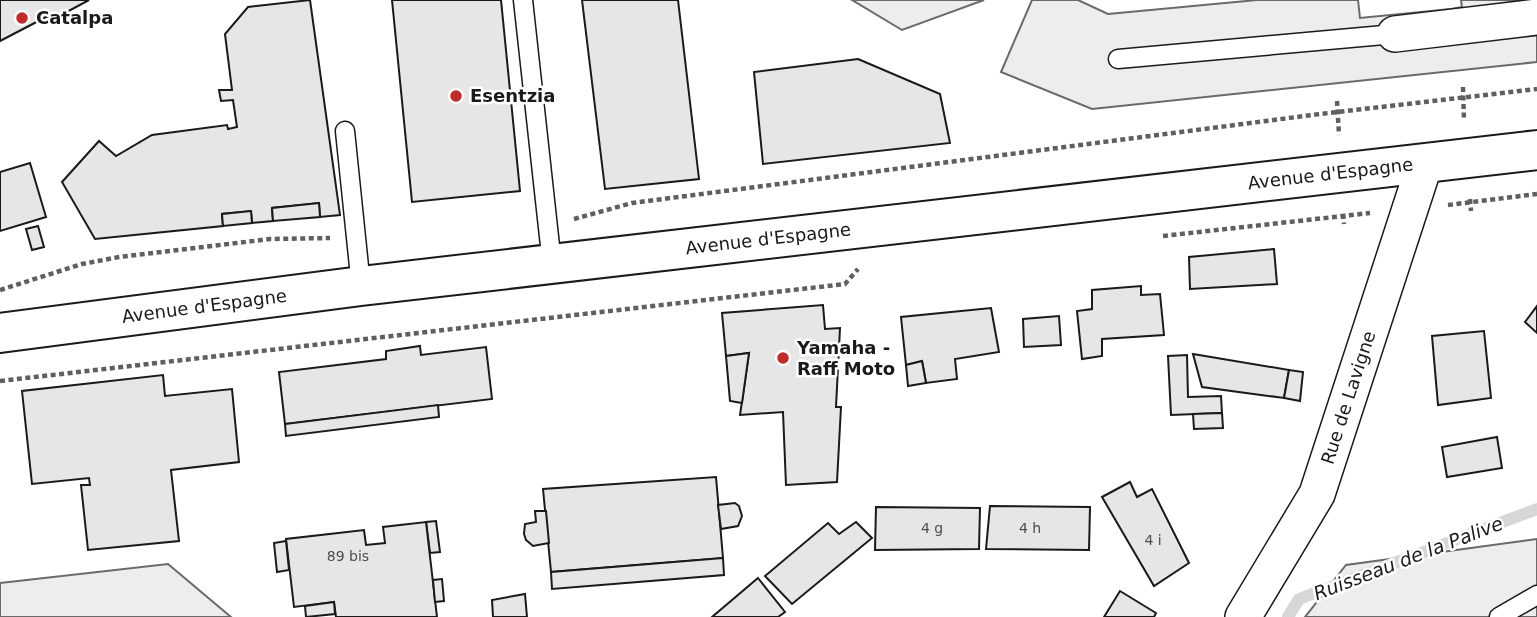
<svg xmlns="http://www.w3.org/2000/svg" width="1537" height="617" font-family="'DejaVu Sans',sans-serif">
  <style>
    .built { fill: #ededed; stroke: #6a6a6a; stroke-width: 2 }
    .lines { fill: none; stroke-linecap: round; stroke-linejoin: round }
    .stream { stroke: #d7d7d7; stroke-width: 12 }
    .building { fill: #e6e6e6; stroke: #1a1a1a; stroke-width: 2 }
    .lane-casing { stroke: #1a1a1a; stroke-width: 21 }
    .street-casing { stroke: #1a1a1a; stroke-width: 38 }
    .primary-casing { stroke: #1a1a1a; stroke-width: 42 }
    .path { stroke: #5f5f5f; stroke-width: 4.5; stroke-dasharray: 5 3.5; stroke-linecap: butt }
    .lane { stroke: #fff; stroke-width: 18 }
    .street { stroke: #fff; stroke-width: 35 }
    .primary { stroke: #fff; stroke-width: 38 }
    .poi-dot { fill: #c62828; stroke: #fff; stroke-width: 2.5 }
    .labels { text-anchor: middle; stroke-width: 5; stroke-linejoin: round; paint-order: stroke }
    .number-label { font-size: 14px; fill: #4d4d4d }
    .poi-label { font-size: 18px; font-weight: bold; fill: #1a1a1a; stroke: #fff; text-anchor: start }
    .street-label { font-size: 18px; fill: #1a1a1a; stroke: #fff }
    .water-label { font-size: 19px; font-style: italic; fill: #1a1a1a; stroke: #fff }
  </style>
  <rect width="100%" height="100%" fill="#fff"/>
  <g class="built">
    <polygon points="852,0 984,0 902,30"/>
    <polygon points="1032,0 1078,0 1108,14 1257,0 1358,0 1360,18 1451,9 1462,7 1461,0 1537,0 1537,62 1092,109 1001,72"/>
    <polygon points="1537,539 1537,617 1305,617 1346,565"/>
    <polygon points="168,564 231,617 0,617 0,583"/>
  </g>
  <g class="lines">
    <polyline class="stream" points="1288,617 1299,599 1537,509"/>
  </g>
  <g class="building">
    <polygon points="0,0 89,0 50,21 48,16 0,41"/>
    <polygon points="310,0 340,215 320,217 319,203 272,208 273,221 252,223 251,211 222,214 223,226 95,239 62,182 99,141 116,156 152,135 227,125 228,129 237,127 233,100 221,101 219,90 232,90 225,34 248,7"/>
    <polygon points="392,0 501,0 520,191 412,202"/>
    <polygon points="582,0 678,0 699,179 605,189"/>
    <polygon points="858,59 940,94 950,143 763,164 754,72"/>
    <polygon points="30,163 46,217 0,231 0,172"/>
    <polygon points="319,203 320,217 273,221 272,208"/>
    <polygon points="251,211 252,223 223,226 222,214"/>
    <polygon points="38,226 44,247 32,250 26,229"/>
    <polygon points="1274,249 1277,284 1190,289 1189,257"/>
    <polygon points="1141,286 1141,295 1160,294 1164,335 1102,339 1102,356 1082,359 1077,311 1092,309 1092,290"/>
    <polygon points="823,305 825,329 840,328 836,407 841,407 837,482 786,485 783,412 740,415 749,353 726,356 722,313"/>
    <polygon points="1537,306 1537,333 1525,322"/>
    <polygon points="991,308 999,352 955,359 957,379 926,383 922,361 906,365 901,317"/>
    <polygon points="1059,316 1061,345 1024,347 1023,319"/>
    <polygon points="1484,331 1491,398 1438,405 1432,336"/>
    <polygon points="420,346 421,355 486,347 492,399 285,424 279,372 386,359 386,351"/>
    <polygon points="749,353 742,403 730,401 726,356"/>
    <polygon points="1193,354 1289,370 1284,398 1202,387"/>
    <polygon points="1187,355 1188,397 1221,396 1222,413 1171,415 1168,356"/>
    <polygon points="922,361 926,383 908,386 906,365"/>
    <polygon points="1289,370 1303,372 1300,401 1284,398"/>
    <polygon points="163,375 165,396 232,389 239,462 171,470 179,541 88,550 81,485 90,485 89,478 32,484 22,391"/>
    <polygon points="438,405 439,417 286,436 285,424"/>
    <polygon points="1222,413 1223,428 1194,429 1193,414"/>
    <polygon points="1497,437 1502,468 1447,477 1442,447"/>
    <polygon points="716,477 723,558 551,572 543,489"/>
    <polygon points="1130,482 1137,497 1152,489 1189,563 1154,586 1102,497"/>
    <polygon points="735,503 739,506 742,516 738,526 721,529 718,505"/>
    <polygon points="990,506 1090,507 1089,550 986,549"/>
    <polygon points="876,507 980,508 979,549 875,550"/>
    <polygon points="535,511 546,511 549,543 533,546 526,540 524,534 525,524 536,522"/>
    <polygon points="436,521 440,552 430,553 426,522"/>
    <polygon points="426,522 437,617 336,617 334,602 294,607 286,539 364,530 366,545 385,543 383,527"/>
    <polygon points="856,522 872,538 792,604 765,576 828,523 839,534"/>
    <polygon points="286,541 289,570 277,572 274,543"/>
    <polygon points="723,558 724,575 552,589 551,572"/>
    <polygon points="758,578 785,612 778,617 712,617"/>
    <polygon points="442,579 444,601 435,602 433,580"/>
    <polygon points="1120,591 1156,613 1154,617 1104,617"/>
    <polygon points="525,594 527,617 493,617 492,600"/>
    <polygon points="334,602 335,614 306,617 305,606"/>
  </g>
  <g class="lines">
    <defs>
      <g id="lane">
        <polyline points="523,0 552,264"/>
        <polyline points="1118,59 1395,34"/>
        <polyline points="345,131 361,286"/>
        <polyline points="1499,617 1537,595"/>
      </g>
      <g id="street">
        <polyline points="1395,34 1537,17"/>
        <path id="s1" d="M1243,617L1317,494L1425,163"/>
      </g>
      <g id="primary">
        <path id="s2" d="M0,333L361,286L1537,150"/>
      </g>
    </defs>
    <use href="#lane" class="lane-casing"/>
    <use href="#street" class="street-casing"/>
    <use href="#primary" class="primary-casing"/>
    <g class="path">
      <polyline points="1463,87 1464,121"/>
      <polyline points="1337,101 1339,135"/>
      <polyline points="1470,199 1471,211"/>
      <polyline points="1448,205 1537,194"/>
      <polyline points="1343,214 1344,224"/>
      <polyline points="574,219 632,203 1320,114 1537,89"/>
      <polyline points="1163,236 1370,213"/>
      <polyline points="0,290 82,264 119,257 270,239 330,238"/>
      <polyline points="0,381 845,284 858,269"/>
    </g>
    <use href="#lane" class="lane"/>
    <use href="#street" class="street"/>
    <use href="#primary" class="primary"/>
  </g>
  <g class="poi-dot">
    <circle cx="22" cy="18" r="7"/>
    <circle cx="456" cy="96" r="7"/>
    <circle cx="783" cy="358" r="7"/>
  </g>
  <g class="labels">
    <g class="number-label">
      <text x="932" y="533">4 g</text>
      <text x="1030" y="533">4 h</text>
      <text x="1153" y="545">4 i</text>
      <text x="348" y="561">89 bis</text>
    </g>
    <g class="poi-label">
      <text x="36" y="24">Catalpa</text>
      <text x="470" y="102">Esentzia</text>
      <text x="797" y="354">Yamaha -<tspan x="797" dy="21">Raff Moto</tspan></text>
    </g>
    <g class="street-label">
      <text dy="6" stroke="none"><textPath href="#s2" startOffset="1340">Avenue d'Espagne</textPath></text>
      <text dy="6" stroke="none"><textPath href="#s2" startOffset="774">Avenue d'Espagne</textPath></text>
      <text dy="6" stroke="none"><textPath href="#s2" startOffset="206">Avenue d'Espagne</textPath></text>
      <text dy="6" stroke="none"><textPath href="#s1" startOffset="245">Rue de Lavigne</textPath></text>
    </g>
    <g class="water-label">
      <text transform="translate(1408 558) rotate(-21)" y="7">Ruisseau de la Palive</text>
    </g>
  </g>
</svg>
